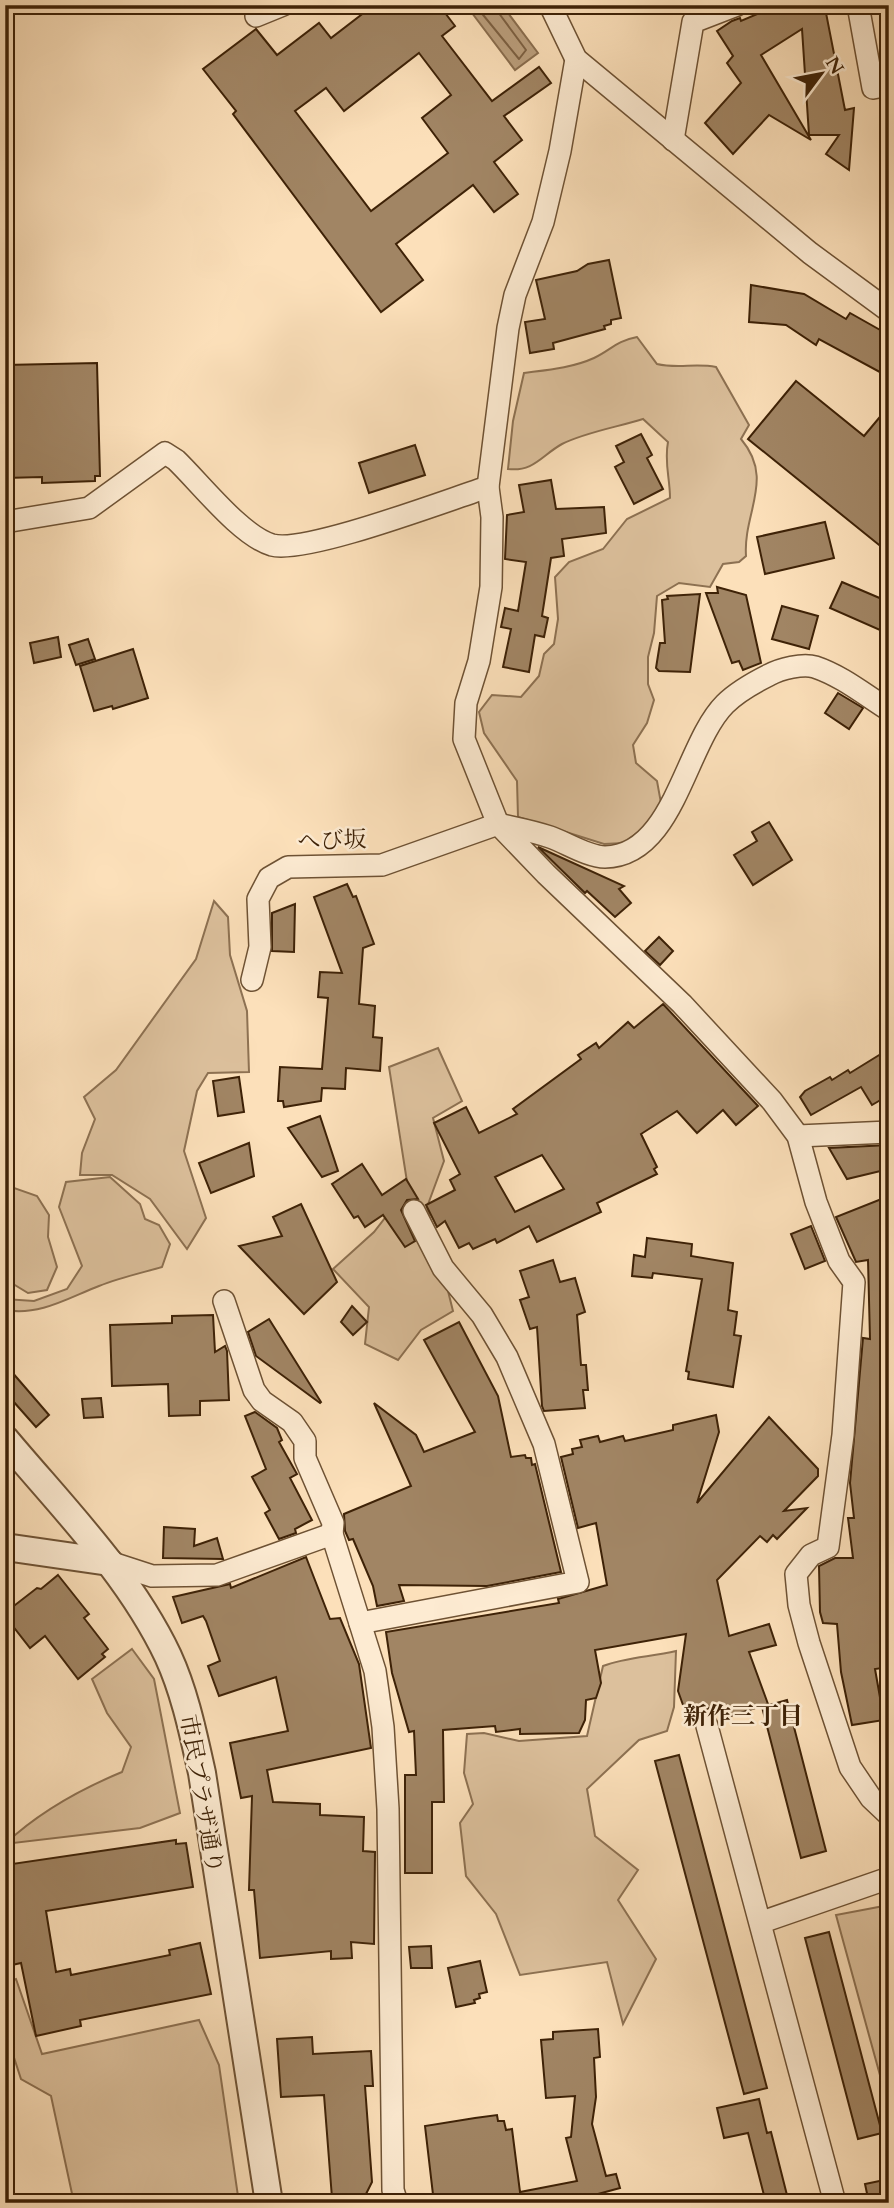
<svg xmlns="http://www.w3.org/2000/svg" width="894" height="2208" font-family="Cardo,'Noto Serif JP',serif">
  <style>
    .green { fill: #dcc09c; stroke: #8d7152; stroke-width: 2 }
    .water { fill: #bb9f7d; stroke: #896d4e; stroke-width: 2 }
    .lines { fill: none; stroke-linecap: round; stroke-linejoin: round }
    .shore { stroke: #7c6042; stroke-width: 2 }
    .building { fill: #a18564; stroke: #3e2207; stroke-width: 2; fill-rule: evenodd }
    .minor-casing { stroke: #6e5234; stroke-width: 24 }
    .tertiary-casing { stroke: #6e5234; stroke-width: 30 }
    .minor { stroke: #fdebd2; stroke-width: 21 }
    .tertiary { stroke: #fdebd2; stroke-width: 26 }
    .labels { text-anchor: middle; stroke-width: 5; stroke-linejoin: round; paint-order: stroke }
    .street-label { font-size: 23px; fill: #3e2207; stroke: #fdebd2 }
    .neighbourhood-label { font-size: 24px; font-weight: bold; fill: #3e2207; stroke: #fdebd2 }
  </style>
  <rect width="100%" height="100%" fill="#fce0ba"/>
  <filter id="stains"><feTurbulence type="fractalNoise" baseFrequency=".00286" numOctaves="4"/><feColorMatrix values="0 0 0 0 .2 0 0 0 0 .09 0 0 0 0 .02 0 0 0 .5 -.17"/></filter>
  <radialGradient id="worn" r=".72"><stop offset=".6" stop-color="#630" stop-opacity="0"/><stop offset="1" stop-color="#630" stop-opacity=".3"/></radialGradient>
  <g class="green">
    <path d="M637,337L657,364C677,369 695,363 716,367L749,425L741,439C775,479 743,512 746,556L739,562L723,564L710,587L679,583L657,596L654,633L648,657V684L654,700L647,723L633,745L636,763L657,781L661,803L651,822L624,843L604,844L518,817L517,781L484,733L479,712L492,695L521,697L539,676L544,654L554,644L558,619L555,577L569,562L603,549L627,519L670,498C670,478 664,462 668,442L643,419C618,427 586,432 562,444C542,455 534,472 508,469L513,421L524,373C547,370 572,368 594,358C611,350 616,341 637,337Z"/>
    <polygon points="214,901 228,917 230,955 247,1011 249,1072 208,1073 197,1091 184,1151 206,1218 187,1249 150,1199 112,1175 80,1175 82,1153 95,1119 84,1097 116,1070 196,959"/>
    <polygon points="438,1048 462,1101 433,1118 444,1161 427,1207 453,1311 421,1330 398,1360 365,1344 369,1307 333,1269 374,1232 408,1188 389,1067"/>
    <path d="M110,1177L140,1204L145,1219L159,1225L170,1244L162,1267C141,1273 119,1278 99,1286C68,1298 40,1316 5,1310V1299L34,1301L67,1289L82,1266L59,1207L66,1182Z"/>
    <polygon points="5,1179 11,1187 37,1196 49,1215 48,1237 57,1267 47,1290 28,1293 5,1279"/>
    <path d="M132,1649L154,1679L180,1813L140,1828L5,1844C38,1813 81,1789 122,1772L131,1747L107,1713L92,1679Z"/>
    <path d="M676,1651L674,1707L667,1731L639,1740L587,1789L595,1836L638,1870L618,1900L656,1959L623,2024L607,1962L520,1975L496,1914L466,1876L460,1823L473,1804L464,1773L467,1734L484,1733L519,1741L587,1736L603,1666C626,1657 651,1657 676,1651Z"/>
    <polygon points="889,1905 889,2108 836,1915"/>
    <polygon points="16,1979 42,2054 199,2020 219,2065 239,2203 74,2203 51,2096 21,2079 5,2030 5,1983"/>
  </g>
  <polygon class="water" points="466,5 502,5 538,53 515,70"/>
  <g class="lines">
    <polyline class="shore" points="475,5 519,59 526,50 498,12 497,5"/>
  </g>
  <g class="building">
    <path d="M374,5H439L455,26L442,36L492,101L539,67L551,83L504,116L522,140L494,162L518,194L494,212L473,185L396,244L423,280L381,312L233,114L236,111L203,69L256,29L277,55L319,23L331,38ZM419,53L451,95L422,118L448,153L371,211L295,111L326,88L344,111Z"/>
    <polygon points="778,5 837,5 826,13 845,110 854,108 849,170 826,154 839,135 809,135 802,29 761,55 811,140 769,115 733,154 705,123 741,83 727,63 733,56 717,31 732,21 740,18 741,21"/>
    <polygon points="609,260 621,318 611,320 611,324 604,326 605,329 553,343 554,349 530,353 525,322 545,319 536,280 577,271 588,264"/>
    <polygon points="751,285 804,294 846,319 850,313 889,335 889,377 819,339 816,345 786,325 749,322"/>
    <polygon points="97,363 100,476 95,476 95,481 42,483 42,477 5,478 5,365"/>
    <polygon points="796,381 864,436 889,406 889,553 748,439"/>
    <polygon points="641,434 652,455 647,458 663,489 634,504 615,467 624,462 616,446"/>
    <polygon points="415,445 425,475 369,493 359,463"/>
    <polygon points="551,480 556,509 604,507 606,533 562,539 564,556 551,558 542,616 548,618 544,637 535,635 529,672 503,667 511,629 501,627 505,608 518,611 526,562 505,559 507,515 524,512 519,485"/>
    <polygon points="825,522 834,558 765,574 757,537"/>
    <polygon points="842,582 889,602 889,634 830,608"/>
    <polygon points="717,587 746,595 761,663 743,670 739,661 732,663 706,593 718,593"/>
    <polygon points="700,594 690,672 659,671 656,668 660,643 665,643 662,600 668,599 667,596"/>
    <polygon points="782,606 818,616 809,649 772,639"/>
    <polygon points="58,637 61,657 34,663 30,643"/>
    <polygon points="88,639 95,659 76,665 69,645"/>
    <polygon points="133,649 148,698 113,709 112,706 94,711 80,666"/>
    <polygon points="838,693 863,708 849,729 825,713"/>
    <polygon points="769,822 792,860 753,885 734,855 757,841 752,832"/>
    <polygon points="538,847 624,886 619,889 631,903 615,917 587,891 585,893"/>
    <polygon points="347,884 353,897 356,896 374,944 363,948 359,1004 375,1006 373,1037 382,1038 380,1071 346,1068 345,1089 322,1088 321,1101 284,1107 283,1101 278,1101 280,1067 322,1069 328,998 318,997 320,972 342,973 314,897"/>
    <polygon points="295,904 294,952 272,951 272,913"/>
    <polygon points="659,937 673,951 660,965 645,951"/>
    <path d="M663,1004L758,1106L736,1125L723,1110L697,1133L677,1111L641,1134L657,1167L654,1169L657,1174L597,1203L601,1212L537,1242L529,1226L497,1243L495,1239L473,1249L469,1243L459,1248L445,1221L437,1227L426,1205L455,1190L450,1180L460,1174L434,1123L466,1107L479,1133L517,1114L513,1109L581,1059L578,1055L596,1043L599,1048L628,1022L634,1028ZM542,1155L564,1189L515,1212L495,1177Z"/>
    <polygon points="889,1049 889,1095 872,1105 861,1087 811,1115 800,1097 805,1091 830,1077 832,1080 848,1070 850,1073"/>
    <polygon points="239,1077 244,1112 218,1116 213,1081"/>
    <polygon points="320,1116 338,1171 322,1177 288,1128"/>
    <polygon points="249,1143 254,1176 211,1193 199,1163"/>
    <polygon points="889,1145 889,1169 847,1179 829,1148"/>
    <polygon points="362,1164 382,1195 406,1179 418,1199 407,1200 401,1210 415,1241 405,1247 383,1215 365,1227 358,1216 354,1218 332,1184"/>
    <polygon points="889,1196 889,1667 875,1669 884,1720 852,1725 841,1672 837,1624 823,1623 820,1612 819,1566 835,1558 853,1558 848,1518 854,1518 850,1483 863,1338 870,1339 868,1260 856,1262 836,1217"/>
    <polygon points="301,1204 337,1282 304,1314 239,1246 282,1236 273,1217"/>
    <polygon points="811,1226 825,1261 805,1269 791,1234"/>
    <polygon points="647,1238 692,1244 691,1256 733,1263 728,1310 737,1312 734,1335 741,1336 733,1387 688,1379 689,1372 686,1371 702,1279 653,1273 652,1278 632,1276 634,1255 645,1257"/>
    <polygon points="553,1260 560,1282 575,1278 585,1312 577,1315 581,1365 586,1365 588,1390 583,1390 585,1408 544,1411 542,1406 537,1327 530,1329 520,1300 529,1297 520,1271"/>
    <polygon points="352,1306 367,1322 353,1335 341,1322"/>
    <polygon points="213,1315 215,1352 225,1346 227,1351 229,1400 200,1401 200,1415 169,1416 168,1384 112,1386 110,1325 172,1323 172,1316"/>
    <polygon points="269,1319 321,1402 320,1403 256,1356 248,1332"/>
    <polygon points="459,1322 498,1396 511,1457 525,1455 526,1458 531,1458 532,1465 535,1464 561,1572 487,1586 399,1585 404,1601 377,1606 373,1586 353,1539 349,1540 345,1531 344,1514 411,1486 374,1403 416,1435 424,1452 475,1432 424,1340"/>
    <polygon points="5,1364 49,1415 36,1427 5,1392"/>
    <polygon points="101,1398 103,1417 84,1418 82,1399"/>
    <polygon points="255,1412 277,1428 282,1440 279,1442 297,1474 290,1478 312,1520 295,1529 296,1533 279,1539 265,1513 270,1510 252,1477 266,1469 245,1416"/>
    <polygon points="716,1415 719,1432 697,1503 769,1417 818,1469 818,1476 784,1511 807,1508 777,1539 773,1535 767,1542 760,1536 717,1580 729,1636 769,1624 776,1645 749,1652 768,1704 722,1719 718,1705 687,1716 678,1691 686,1634 595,1650 601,1683 596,1698 586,1700 585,1720 579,1733 520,1734 520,1729 496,1732 495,1726 443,1730 444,1802 432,1802 432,1873 405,1873 405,1775 416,1775 414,1731 409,1732 392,1673 386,1632 559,1603 558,1599 607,1585 596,1523 578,1528 561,1457 573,1454 572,1449 582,1447 580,1440 598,1436 600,1442 623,1436 625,1441 673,1430 673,1425"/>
    <polygon points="164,1527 195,1529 194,1546 217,1538 223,1559 163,1558"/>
    <polygon points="306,1557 330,1619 340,1618 359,1664 371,1748 267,1770 273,1802 320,1804 320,1815 364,1817 363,1851 375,1852 374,1944 351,1942 352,1958 331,1959 331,1951 260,1958 254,1890 249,1890 252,1796 241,1798 230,1743 288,1731 276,1677 219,1696 208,1666 220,1661 206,1621 203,1616 182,1623 173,1597 230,1584 231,1588"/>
    <polygon points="58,1575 89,1614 84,1618 108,1649 102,1654 105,1657 78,1679 45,1636 30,1648 5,1616 6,1612 37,1588 41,1589"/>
    <polygon points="787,1700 826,1851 801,1858 762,1707"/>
    <polygon points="679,1755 767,2088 744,2094 655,1761"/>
    <polygon points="176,1840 176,1844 186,1843 193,1887 46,1911 56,1972 70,1969 71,1975 170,1955 169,1950 200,1943 211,1994 80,2020 81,2026 36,2036 21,1963 12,1965 10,1952 5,1953 5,1865"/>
    <polygon points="829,1932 882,2133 858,2139 805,1938"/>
    <polygon points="431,1946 432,1968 411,1968 409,1947"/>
    <polygon points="480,1961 487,1992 479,1994 480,1998 474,2000 475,2003 456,2007 448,1968"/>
    <polygon points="598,2029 600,2057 594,2058 596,2097 592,2124 606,2176 616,2174 620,2188 565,2203 434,2203 425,2126 475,2118 497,2115 498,2121 504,2121 506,2130 512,2129 520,2192 577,2181 566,2138 571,2137 575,2096 546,2098 541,2040 553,2039 553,2032"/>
    <polygon points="312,2037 313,2054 371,2051 373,2086 365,2086 372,2182 365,2196 332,2198 324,2095 281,2097 277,2039"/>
    <polygon points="759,2099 767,2133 771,2132 789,2203 766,2203 748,2133 724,2138 717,2108"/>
    <polygon points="889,2179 889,2203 869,2203 865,2184"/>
  </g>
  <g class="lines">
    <defs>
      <g id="minor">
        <polyline points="550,5 576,59 810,253 889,311"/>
        <polyline points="858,5 873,88 889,85"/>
        <polyline points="256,16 283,5"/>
        <polyline points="576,59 560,151 543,222 515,295 508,328 488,487 492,517 491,587 479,661 466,703 464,739 498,824 546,874 682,1004 772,1101 798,1136 816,1202 839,1261 854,1282 843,1435 828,1547 811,1555 796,1574 799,1605 809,1643 850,1767 871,1798 889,1815"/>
        <polyline points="673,140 693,22 737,5"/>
        <path d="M5,522L89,508L165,453L176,460C200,483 241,536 272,545C306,554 447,500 488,487"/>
        <path d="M498,824C515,828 533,831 550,837C565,842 588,857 605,857C674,856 685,744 725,704C737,692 753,683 769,675C780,669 803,663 815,667C842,676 865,695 889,710"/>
        <polyline points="252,980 260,947 258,899 269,878 288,867 382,865 498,824"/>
        <polyline points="798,1136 889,1132"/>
        <polyline points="224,1301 254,1390 262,1401 292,1422 305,1441 305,1458 333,1523 332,1534"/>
        <polyline points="109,1562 152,1576 217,1575 332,1534 375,1671 383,1727 388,1809 393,2190 397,2203"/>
        <polyline points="360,1623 578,1582 544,1444 507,1357 482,1315 443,1268 414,1211"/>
        <polyline points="707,1726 835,2203"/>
        <polyline points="762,1922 889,1878"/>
      </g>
      <g id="tertiary">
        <path d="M5,1439C63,1508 129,1574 168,1656C185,1693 193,1733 202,1773L269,2203"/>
        <polyline points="5,1547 109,1562"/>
      </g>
    </defs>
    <use href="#minor" class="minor-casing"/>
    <use href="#tertiary" class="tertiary-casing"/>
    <use href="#minor" class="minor"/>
    <use href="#tertiary" class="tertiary"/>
  </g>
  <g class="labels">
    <g class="street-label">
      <text transform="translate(332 840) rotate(-2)" y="8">へび坂</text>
      <text transform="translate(202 1794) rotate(80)" y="8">市民プラザ通り</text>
    </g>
    <g class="neighbourhood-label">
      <text x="743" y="1724">新作三丁目</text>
    </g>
  </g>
  <rect width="894" height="2208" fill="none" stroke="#fce0ba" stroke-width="28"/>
  <rect x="7" y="7" width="880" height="2194" fill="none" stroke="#3e2207" stroke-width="3.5"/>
  <rect x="14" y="14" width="866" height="2180" fill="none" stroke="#3e2207" stroke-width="2"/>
  <g transform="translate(821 74) rotate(58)" stroke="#fdebd2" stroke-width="5" paint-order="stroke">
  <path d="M0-5L12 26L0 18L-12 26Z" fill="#3e2207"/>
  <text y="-10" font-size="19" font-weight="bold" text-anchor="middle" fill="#3e2207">N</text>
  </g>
  <rect width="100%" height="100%" filter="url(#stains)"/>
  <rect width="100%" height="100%" fill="url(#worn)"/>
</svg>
